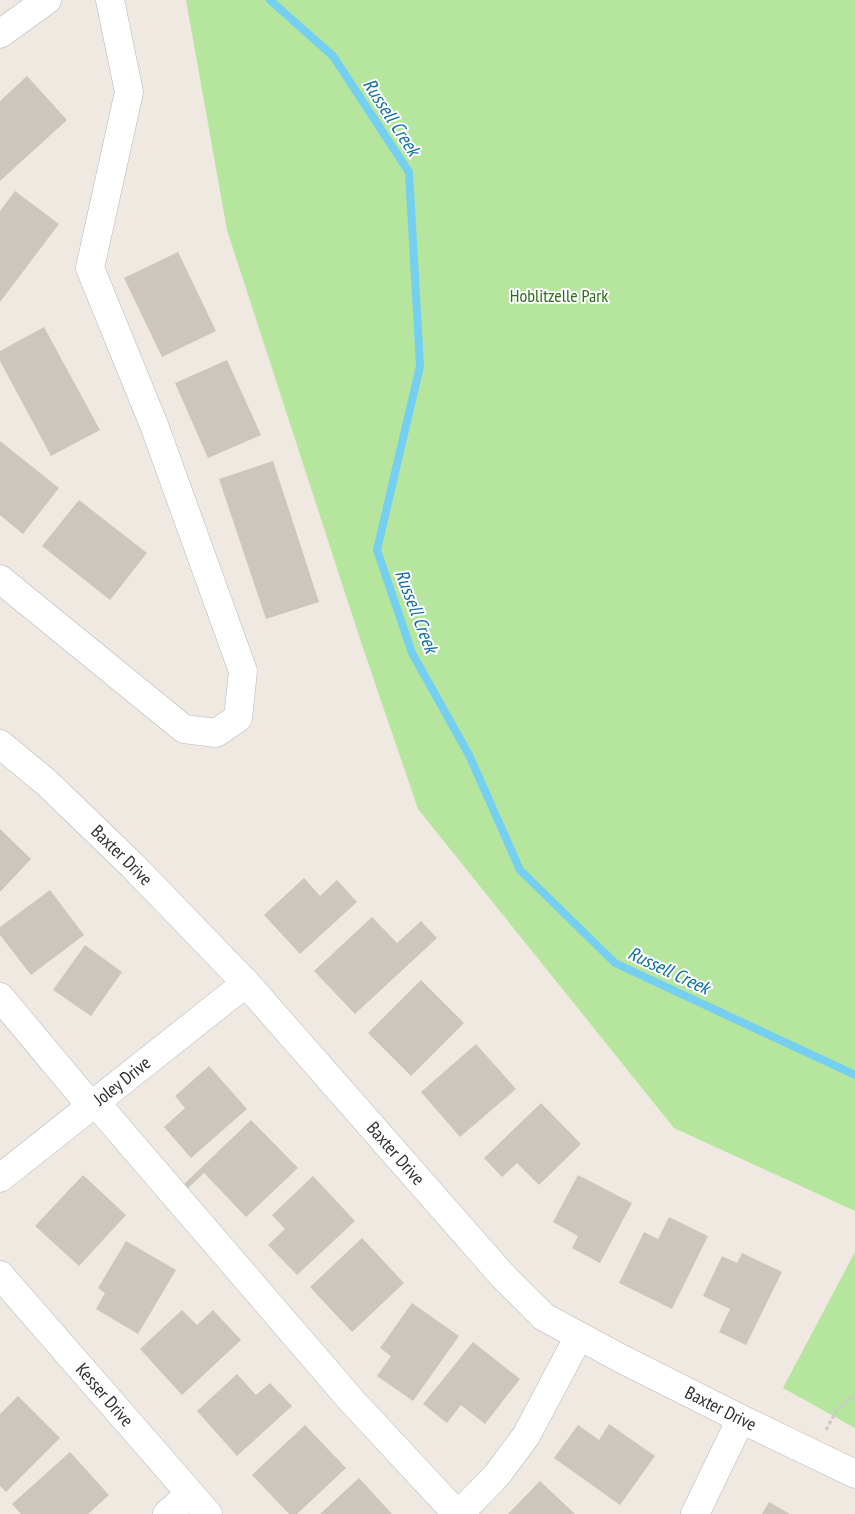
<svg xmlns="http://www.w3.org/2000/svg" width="855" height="1514" font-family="'PT Sans Narrow',sans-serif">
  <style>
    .green { fill: #b6e59e }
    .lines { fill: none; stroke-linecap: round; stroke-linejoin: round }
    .stream { stroke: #75cff0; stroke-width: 8 }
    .building { fill: #cbc7bf }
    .minor-casing { stroke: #b4b7c1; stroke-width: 29 }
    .path { stroke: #c9c9c9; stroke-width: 3; stroke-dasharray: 4 2.5; stroke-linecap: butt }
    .minor { stroke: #fff; stroke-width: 28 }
    .labels { text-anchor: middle; stroke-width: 4; stroke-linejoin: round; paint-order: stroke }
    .park-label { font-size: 18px; fill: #2c6e1b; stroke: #fff }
    .street-label { font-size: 18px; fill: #2e2e2e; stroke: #fff }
    .water-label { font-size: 19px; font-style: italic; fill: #0d6fa3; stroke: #fff }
  </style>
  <rect width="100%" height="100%" fill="#efe9e1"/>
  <g class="green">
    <polygon points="186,0 855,0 855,1211 674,1128 418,809 361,642 227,230"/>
    <polygon points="855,1252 855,1428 783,1388"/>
  </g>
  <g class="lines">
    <polyline class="stream" points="270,0 333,56 409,172 420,366 377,550 412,653 469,755 520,870 615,963 855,1075"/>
  </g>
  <g class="building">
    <polygon points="27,76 67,120 0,181 0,101"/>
    <polygon points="15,191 59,224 0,302 0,211"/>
    <polygon points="178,252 216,331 162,357 124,278"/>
    <polygon points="44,327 100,430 51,456 0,361 0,351"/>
    <polygon points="227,360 261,435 208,458 175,383"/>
    <polygon points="0,441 59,488 23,534 0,515"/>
    <polygon points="273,461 319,602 266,619 219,479"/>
    <polygon points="79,500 147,553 110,600 42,546"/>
    <polygon points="0,829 31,859 0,892"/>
    <polygon points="304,878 320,896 337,880 357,902 300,954 264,915"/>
    <polygon points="50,890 84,935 31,975 0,935 0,927"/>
    <polygon points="372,917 397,943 421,921 437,938 355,1014 314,971"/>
    <polygon points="85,945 122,972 91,1016 53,990"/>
    <polygon points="421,980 464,1023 411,1076 368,1033"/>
    <polygon points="476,1044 516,1089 460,1137 421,1092"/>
    <polygon points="209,1066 247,1109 191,1158 164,1127 185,1108 175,1096"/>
    <polygon points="541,1103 581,1144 539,1185 517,1163 502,1177 484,1158"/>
    <polygon points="251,1120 298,1168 246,1217 204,1173 185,1191 181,1187"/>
    <polygon points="83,1175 126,1215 79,1266 35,1226"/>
    <polygon points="578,1175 632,1203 600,1263 572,1248 578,1236 553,1222"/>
    <polygon points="313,1176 355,1221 297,1275 268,1245 285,1229 272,1215"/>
    <polygon points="669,1217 708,1236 672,1309 619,1283 644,1232 658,1239"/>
    <polygon points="362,1238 404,1283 352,1332 310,1287"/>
    <polygon points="126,1241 176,1270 138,1334 96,1309 105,1293 98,1288"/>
    <polygon points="742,1253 782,1272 746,1345 719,1332 730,1309 703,1296 722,1256 737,1263"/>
    <polygon points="412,1303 459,1336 413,1401 377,1376 391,1356 380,1348"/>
    <polygon points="182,1310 197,1325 213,1310 241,1340 182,1395 140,1349"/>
    <polygon points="473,1342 520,1379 485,1424 461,1405 447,1423 423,1404"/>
    <polygon points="237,1374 256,1395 270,1383 292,1406 237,1456 197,1411"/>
    <polygon points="18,1396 60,1438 6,1492 0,1486 0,1414"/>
    <polygon points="609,1424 655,1456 620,1505 554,1458 578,1425 599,1440"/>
    <polygon points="305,1425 346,1468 297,1514 289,1514 252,1475"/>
    <polygon points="70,1452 109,1495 88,1514 21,1514 12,1504"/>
    <polygon points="359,1478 392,1514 320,1514"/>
    <polygon points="540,1481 575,1514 508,1514"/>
    <polygon points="769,1502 790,1514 762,1514"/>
  </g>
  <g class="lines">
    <defs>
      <g id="minor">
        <polyline points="0,34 47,0"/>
        <polyline points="0,579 184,729 216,733 238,718 243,671 154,425 90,268 129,92 110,0"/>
        <path id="s1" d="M0,744L47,783L133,866L246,983L502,1275L544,1317L620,1358L741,1419L855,1474"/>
        <polyline points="0,997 91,1106"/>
        <polyline points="95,1102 352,1401 457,1514"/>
        <path id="s2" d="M0,1178L246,983"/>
        <path id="s3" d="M0,1275L208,1514"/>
        <polyline points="167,1514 190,1494"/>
        <polyline points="459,1514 497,1475 526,1436 579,1336"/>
        <polyline points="695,1514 741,1419"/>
      </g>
    </defs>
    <use href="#minor" class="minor-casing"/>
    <polyline class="path" points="826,1430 837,1410 855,1394"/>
    <use href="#minor" class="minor"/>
  </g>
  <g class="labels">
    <g class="park-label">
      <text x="559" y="302">Hoblitzelle Park</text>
    </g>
    <g class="street-label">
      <text dy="6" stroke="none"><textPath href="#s1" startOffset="165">Baxter Drive</textPath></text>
      <text dy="6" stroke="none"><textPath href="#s2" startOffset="156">Joley Drive</textPath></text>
      <text dy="6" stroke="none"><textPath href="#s1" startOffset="570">Baxter Drive</textPath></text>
      <text dy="6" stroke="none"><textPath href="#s3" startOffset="159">Kesser Drive</textPath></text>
      <text dy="6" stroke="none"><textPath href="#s1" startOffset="990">Baxter Drive</textPath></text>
    </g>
    <g class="water-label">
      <text transform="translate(392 117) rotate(57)" y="7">Russell Creek</text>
      <text transform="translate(417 611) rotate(69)" y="7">Russell Creek</text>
      <text transform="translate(669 970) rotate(25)" y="7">Russell Creek</text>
    </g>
  </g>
</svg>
